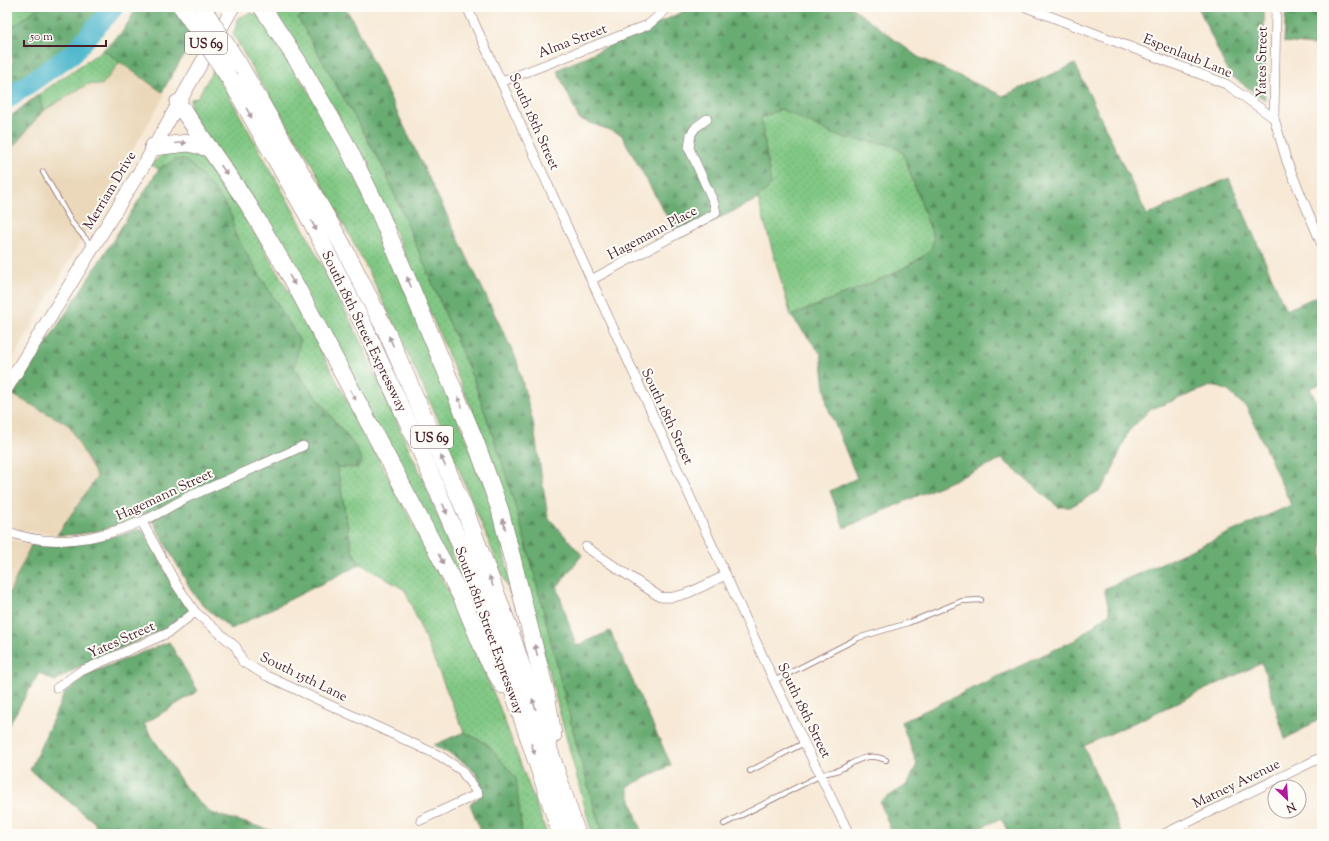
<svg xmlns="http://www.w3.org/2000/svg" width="1329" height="841" font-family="'Sorts Mill Goudy',serif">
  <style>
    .built { fill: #ebd8ba }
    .grass { fill: url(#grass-dots); stroke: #667458 }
    .forest { fill: url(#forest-firs); stroke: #59664e }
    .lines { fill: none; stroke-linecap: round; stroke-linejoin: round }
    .river { stroke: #4fb8cd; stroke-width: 20 }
    .service-casing { stroke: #876667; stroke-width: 6 }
    .minor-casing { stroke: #876667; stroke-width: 10 }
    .secondary-casing { stroke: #876667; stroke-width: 14 }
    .motorway-casing { stroke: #876667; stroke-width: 18 }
    .service { stroke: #fff; stroke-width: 4.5 }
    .minor { stroke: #fff; stroke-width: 9 }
    .secondary { stroke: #fff; stroke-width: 13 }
    .motorway { stroke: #fff; stroke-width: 17 }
    .motorway-bridge-casing { stroke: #876667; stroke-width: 18; stroke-linecap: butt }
    .motorway-bridge { stroke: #fff; stroke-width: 17 }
    .oneway { fill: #ae9aa0 }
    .labels { text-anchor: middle; stroke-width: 4; stroke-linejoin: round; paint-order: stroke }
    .shield { fill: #fdfcf7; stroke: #806168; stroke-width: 1 }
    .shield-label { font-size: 13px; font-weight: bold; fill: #4a1f2b }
    .street-label { font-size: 14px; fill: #4a1f2b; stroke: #fdfcf7 }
  </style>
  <defs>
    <pattern id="grass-dots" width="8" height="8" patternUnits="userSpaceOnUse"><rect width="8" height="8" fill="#81c884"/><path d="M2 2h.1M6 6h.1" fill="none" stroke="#71ab72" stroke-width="1.8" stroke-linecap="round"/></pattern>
    <pattern id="forest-firs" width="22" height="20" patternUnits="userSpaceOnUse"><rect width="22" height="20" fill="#68ac72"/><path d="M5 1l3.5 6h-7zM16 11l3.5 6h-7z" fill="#588b5e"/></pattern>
  </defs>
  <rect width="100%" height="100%" fill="#fdfcf7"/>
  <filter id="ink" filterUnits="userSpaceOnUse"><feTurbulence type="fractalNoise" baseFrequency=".025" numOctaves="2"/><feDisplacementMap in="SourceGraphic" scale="8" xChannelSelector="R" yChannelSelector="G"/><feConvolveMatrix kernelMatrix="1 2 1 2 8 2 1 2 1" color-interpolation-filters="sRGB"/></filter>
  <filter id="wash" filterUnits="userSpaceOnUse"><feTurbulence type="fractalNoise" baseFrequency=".012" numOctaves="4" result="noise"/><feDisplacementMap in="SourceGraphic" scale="16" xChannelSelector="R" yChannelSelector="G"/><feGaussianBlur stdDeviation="0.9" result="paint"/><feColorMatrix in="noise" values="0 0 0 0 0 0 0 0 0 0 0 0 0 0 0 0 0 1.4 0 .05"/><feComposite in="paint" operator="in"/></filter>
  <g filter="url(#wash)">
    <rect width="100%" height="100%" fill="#f7e9d6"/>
    <g class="built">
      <polygon points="120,62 165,94 7,369 7,154 43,111 88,84 102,85"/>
      <polygon points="13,395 69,425 97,477 57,535 22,530 7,526 7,405"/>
      <polygon points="7,538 31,545 7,598"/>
    </g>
    <g class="grass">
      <polygon points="7,7 39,7 7,31"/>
      <polygon points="272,7 309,7 298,18 382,165 474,381 504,468 532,565 578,750 602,834 592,834 504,503 470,405 386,211"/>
      <polygon points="251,13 258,15 325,117 378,224 491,498 517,610 438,419 372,278 309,159 253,70 233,34 239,17"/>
      <polygon points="103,50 120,62 102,85 88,84 43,111 39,94"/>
      <polygon points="214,69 302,226 356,332 426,486 463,582 459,584 190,109 191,99 197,98"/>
      <polygon points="781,109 839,137 892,145 903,153 934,239 931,248 922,257 895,273 791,316 758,199 771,185 761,118"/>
      <polygon points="174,151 194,152 210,162 262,244 304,319 453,600 499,706 547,834 522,834 519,806 487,744 464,732 405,590 361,564 352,551 337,466 357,468 356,448 294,368 300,341 236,236 232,226 232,216 164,165 159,169 151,165 162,155"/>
    </g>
    <g class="forest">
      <path d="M39,7H107C76,44 47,64 7,91V67L13,62L7,49V31Z"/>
      <polygon points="137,7 176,7 195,36 162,92 103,50 123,31"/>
      <polygon points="309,7 344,7 350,15 516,358 533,422 548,517 582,555 557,587 576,646 610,631 671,765 627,787 642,834 602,834 578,750 532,565 504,468 474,381 382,165 298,18"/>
      <polygon points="693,7 851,7 918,57 1003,96 1075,64 1147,215 1229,178 1286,310 1322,294 1322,383 1310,388 1322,414 1322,718 1285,739 1262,663 1084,746 1122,834 1009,834 1001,818 969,834 892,834 880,802 908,784 917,764 901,722 1075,640 1110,613 1104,589 1291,505 1247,408 1228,391 1213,385 1149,410 1128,432 1109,478 1099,491 1070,507 1058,507 1002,459 844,528 830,491 857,478 827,405 821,354 791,316 895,273 922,257 931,248 934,239 903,153 892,145 839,137 781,109 761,118 771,185 758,199 681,237 675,231 621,134 579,119 557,70"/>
      <polygon points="1198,7 1264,7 1265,100 1229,74"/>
      <polygon points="1286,7 1322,7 1322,46 1284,42"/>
      <polygon points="39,94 43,111 7,154 7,119"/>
      <path d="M182,159C196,164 224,201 231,215C233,219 233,230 236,236L300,341L294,369L356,448L362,461L358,468L337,467L352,551L361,564L231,629L203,605L193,593L148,513C117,526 92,536 57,535L97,477L69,425L13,395L159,169L175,160Z"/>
      <polygon points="137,530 143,530 190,611 163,630 84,664 55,681 39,673 7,728 7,598 31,545 61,545 98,540"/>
      <polygon points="169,642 198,691 144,724 185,787 211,813 284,834 99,834 94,822 30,770 65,692 90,673"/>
      <path d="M464,732L487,744L516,778L522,834H482L470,804L482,795C484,768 454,757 434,745Z"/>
    </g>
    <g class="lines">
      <polyline class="river" points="7,99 73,53 114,7"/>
    </g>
  </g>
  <g filter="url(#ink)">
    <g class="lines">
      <defs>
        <g id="service">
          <polyline points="43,172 72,223 92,246"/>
          <polyline points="774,681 858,638 908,623 962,601 981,600"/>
          <polyline points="750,771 804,743"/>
          <path d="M724,824L821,775C826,773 832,772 836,771C856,763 864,751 886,760"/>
        </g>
        <g id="minor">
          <polyline points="467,7 774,681 849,834"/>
          <polyline points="1026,7 1226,84 1274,118"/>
          <polyline points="1276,7 1274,118 1287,162 1322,245"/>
          <polyline points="503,81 648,25 669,7"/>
          <polyline points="591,280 716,213 714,203 689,148 691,134 696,127 707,119"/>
          <polyline points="142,522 176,584 195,612 236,647 243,662 267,676 440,756 461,770 478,794 421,820"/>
          <path d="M7,531C48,549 100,539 140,522C156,516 171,506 186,498C225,481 264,464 303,446"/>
          <path d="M586,547L660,597C683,600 706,584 726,575"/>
          <polyline points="57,688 81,671 168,633 195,612"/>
          <polyline points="1164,834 1322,757"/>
        </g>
        <polyline id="secondary" points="7,387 145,163 233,7"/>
        <g id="motorway">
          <polyline points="262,7 299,63 345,142 378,209 476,443 500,510 546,693 553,735"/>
          <polyline points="238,63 342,244 388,335 466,513 509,628 577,834"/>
          <polyline points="230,79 311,221 363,324 416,440 477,584 561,834"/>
          <polyline points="178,103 248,204 295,284 462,598 487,658 503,685"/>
          <polyline points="153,147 188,143 209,148"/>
        </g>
      </defs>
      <use href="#service" class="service-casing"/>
      <use href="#minor" class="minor-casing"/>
      <use href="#secondary" class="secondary-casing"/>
      <use href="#motorway" class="motorway-casing"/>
      <use href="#service" class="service"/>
      <use href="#minor" class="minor"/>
      <use href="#secondary" class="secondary"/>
      <use href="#motorway" class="motorway"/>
      <defs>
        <g id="motorway-bridge">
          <polyline points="182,7 230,79"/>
          <polyline points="202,7 238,63"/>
        </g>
      </defs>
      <use href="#motorway-bridge" class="motorway-bridge-casing"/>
      <use href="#motorway-bridge" class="motorway-bridge"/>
    </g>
    <defs><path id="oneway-solid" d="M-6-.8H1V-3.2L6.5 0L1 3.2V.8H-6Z"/></defs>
    <g class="oneway">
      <use href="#oneway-solid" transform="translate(249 113) rotate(60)"/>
      <use href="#oneway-solid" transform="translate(181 143) rotate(-2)"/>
      <use href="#oneway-solid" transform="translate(224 170) rotate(55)"/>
      <use href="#oneway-solid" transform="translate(314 226) rotate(63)"/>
      <use href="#oneway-solid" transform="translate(292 280) rotate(60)"/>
      <use href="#oneway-solid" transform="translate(409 282) rotate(-113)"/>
      <use href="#oneway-solid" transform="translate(391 341) rotate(-114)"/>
      <use href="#oneway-solid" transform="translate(353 395) rotate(62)"/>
      <use href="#oneway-solid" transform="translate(460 402) rotate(-112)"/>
      <use href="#oneway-solid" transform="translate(443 461) rotate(-114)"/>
      <use href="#oneway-solid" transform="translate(445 509) rotate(67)"/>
      <use href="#oneway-solid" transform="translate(504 524) rotate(-105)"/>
      <use href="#oneway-solid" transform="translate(441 559) rotate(62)"/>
      <use href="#oneway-solid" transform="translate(491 581) rotate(-111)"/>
      <use href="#oneway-solid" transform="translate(536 650) rotate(-104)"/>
      <use href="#oneway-solid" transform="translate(534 704) rotate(-108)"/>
      <use href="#oneway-solid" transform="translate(533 749) rotate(71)"/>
    </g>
  </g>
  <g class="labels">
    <g class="shield">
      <rect x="185" y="32" width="42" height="22" rx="3"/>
      <rect x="411" y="426" width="42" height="22" rx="3"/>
    </g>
    <g class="shield-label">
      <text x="206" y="48">US 69</text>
      <text x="432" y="442">US 69</text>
    </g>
    <g class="street-label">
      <text transform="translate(572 40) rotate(-21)" y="5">Alma Street</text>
      <text transform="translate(1188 55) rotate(22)" y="5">Espenlaub Lane</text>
      <text transform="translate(1261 62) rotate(-89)" y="5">Yates Street</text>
      <text transform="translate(535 121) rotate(66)" y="5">South 18th Street</text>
      <text transform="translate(109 190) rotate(-59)" y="5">Merriam Drive</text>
      <text transform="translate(652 232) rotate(-28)" y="5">Hagemann Place</text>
      <text transform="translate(365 331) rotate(64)" y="5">South 18th Street Expressway</text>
      <text transform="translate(668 416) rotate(65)" y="5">South 18th Street</text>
      <text transform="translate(164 494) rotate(-25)" y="5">Hagemann Street</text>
      <text transform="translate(490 630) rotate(70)" y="5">South 18th Street Expressway</text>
      <text transform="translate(121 639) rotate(-24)" y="5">Yates Street</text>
      <text transform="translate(304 676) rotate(26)" y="5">South 15th Lane</text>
      <text transform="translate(805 710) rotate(64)" y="5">South 18th Street</text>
      <text transform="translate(1236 783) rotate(-26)" y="5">Matney Avenue</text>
    </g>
  </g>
  <rect width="1329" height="841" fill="none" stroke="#fdfcf7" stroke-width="24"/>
  <g transform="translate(1287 799) rotate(155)"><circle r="19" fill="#fdfcf7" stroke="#b5a4a5"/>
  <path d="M0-3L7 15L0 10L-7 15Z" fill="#b5179e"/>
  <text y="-6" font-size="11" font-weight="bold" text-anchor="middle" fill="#4a1f2b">N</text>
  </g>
  <path d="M24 40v6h82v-6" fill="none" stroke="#4a1f2b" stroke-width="2"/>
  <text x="30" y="40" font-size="12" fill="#4a1f2b" stroke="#fdfcf7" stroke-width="3" paint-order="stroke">50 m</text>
</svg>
